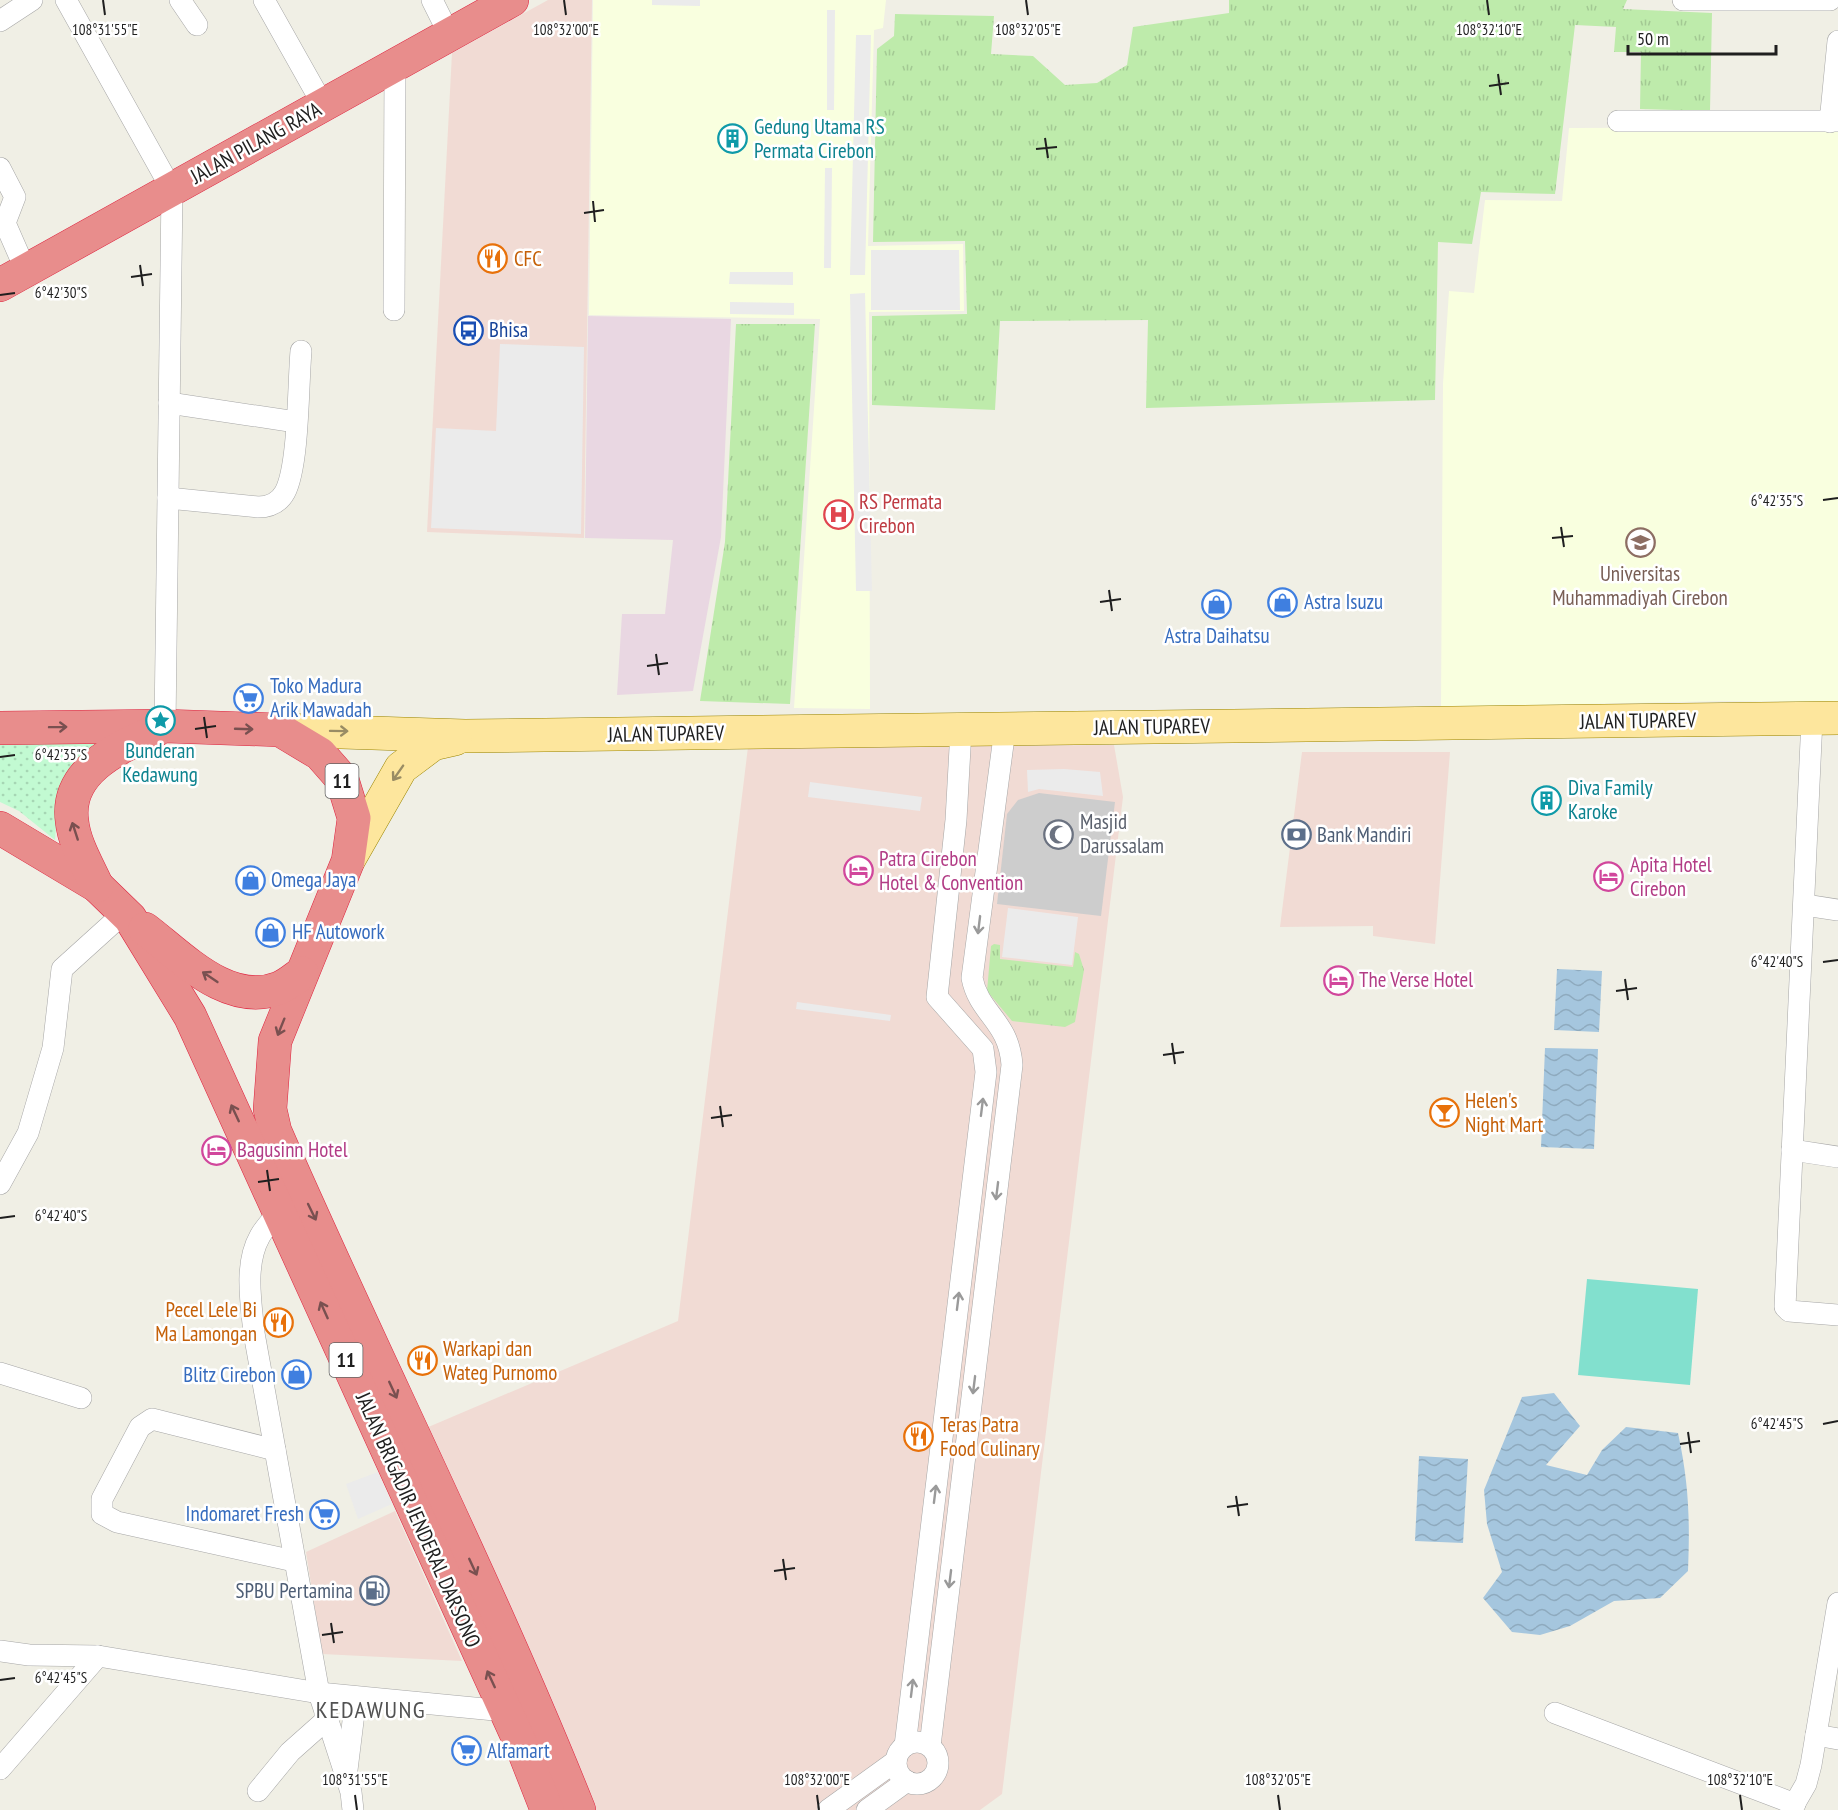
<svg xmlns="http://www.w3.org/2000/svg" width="1838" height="1810" font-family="'PT Sans Narrow',sans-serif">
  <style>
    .commercial { fill: #f1dbd4 }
    .industrial { fill: #e9d7e2 }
    .education { fill: #f9ffdf }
    .religious { fill: #cdcdcd }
    .grass { fill: url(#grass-tufts) }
    .park { fill: url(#park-dots) }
    .pitch { fill: #82e0ce }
    .parking { fill: #ebebeb }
    .water { fill: url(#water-waves) }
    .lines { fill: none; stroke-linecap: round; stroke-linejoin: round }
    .street-casing { stroke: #a6a6a6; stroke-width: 22 }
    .primary-casing { stroke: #9a8500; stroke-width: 34 }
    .highway-casing { stroke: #de233f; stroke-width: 34 }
    .street { stroke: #fff; stroke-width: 21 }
    .primary { stroke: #fde69d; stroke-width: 33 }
    .highway { stroke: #e88d8c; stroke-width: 33 }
    .oneway { stroke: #795050 }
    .oneway2 { stroke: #998c64 }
    .oneway3 { stroke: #9a9a9a }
    .ticks { fill: none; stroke: #1f1f1f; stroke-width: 2 }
    .labels { text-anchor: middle; stroke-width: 5; stroke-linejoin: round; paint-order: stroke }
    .shield { fill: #fff; stroke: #626262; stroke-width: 1.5 }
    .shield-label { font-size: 20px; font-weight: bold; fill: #1f1f1f }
    .culture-label { font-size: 21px; fill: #0d838f; stroke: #fff; text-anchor: start }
    .street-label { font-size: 21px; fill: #1f1f1f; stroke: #fff }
    .food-label { font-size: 21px; fill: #c56008; stroke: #fff; text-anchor: start }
    .transit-label { font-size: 21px; fill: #164399; stroke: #fff; text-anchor: start }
    .health-label { font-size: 21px; fill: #be3a42; stroke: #fff; text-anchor: start }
    .education-label { font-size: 21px; fill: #785e54; stroke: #fff }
    .shop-label { font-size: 21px; fill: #366cbe; stroke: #fff; text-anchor: start }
    .worship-label { font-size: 21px; fill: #5b616d; stroke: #fff; text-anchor: start }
    .service-label { font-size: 21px; fill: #4e5e75; stroke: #fff; text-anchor: start }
    .hotel-label { font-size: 21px; fill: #b23c85; stroke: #fff; text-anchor: start }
    .quarter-label { font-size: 24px; letter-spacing: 1.5px; fill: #525252; stroke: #fff }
    .ticks-label { font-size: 15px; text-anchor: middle; fill: #1f1f1f; stroke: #fff; stroke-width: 5; stroke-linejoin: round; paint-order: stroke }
  </style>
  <defs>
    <pattern id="grass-tufts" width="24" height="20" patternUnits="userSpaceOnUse" patternTransform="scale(1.5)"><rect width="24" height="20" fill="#beebab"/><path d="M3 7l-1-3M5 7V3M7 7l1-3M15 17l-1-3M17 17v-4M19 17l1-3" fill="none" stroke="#a3c993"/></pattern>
    <pattern id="park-dots" width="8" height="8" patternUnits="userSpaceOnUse" patternTransform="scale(1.5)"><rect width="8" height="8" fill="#c2fad2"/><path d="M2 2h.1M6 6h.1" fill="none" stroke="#a6d6b4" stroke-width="1.8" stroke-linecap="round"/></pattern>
    <pattern id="water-waves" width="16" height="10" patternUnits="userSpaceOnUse" patternTransform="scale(1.5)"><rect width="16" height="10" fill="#a5c6de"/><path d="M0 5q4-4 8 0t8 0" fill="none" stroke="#8eaabe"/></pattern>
  </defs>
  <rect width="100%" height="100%" fill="#f0efe5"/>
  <g class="commercial">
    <polygon points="548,0 592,0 584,538 427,532 452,53"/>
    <polygon points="1114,745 1123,797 1002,1794 980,1810 583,1810 426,1428 678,1321 748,747"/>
    <polygon points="1302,752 1450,752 1435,944 1373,936 1373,926 1280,927"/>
    <polygon points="395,1511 462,1661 322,1654 306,1552"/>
  </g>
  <polygon class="industrial" points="588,316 731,319 721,537 693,691 617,695 622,614 665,614 673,540 585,538"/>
  <g class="education">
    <polygon points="593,0 886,0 883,28 874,30 868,246 963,244 964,311 869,312 870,709 794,708 820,319 589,315"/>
    <polygon points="1838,127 1838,702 1723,701 1441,707 1443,384 1449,291 1474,293 1485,200 1562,201 1569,128"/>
  </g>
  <polygon class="religious" points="1039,793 1115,802 1101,916 997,904 1007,814 1018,800"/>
  <g class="grass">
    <polygon points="1229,0 1627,0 1623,9 1712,13 1710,111 1640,109 1641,52 1614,52 1616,27 1575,25 1555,194 1481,192 1472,244 1438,242 1435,400 1146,408 1148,320 1000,321 995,410 872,405 872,316 967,314 965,241 873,242 877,49 894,36 895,14 994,16 991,54 1033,56 1065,85 1097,83 1127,65 1133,27 1229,13"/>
    <polygon points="736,324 815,324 790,704 700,701 725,542"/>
    <polygon points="994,944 1000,945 1000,959 1073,967 1075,952 1079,954 1084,970 1075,1022 1065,1027 1012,1021 987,991 991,946"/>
  </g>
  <polygon class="park" points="102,743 58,801 55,840 19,811 0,802 0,744"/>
  <polygon class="pitch" points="1587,1279 1698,1289 1690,1385 1578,1375"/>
  <g class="parking">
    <polygon points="652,0 700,0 700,6 652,5"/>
    <polygon points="827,10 835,10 834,110 827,110"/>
    <polygon points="856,35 871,35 865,275 850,275"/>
    <polygon points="825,168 832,168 831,268 824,268"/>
    <polygon points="871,250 959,250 960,310 871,310"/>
    <polygon points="730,272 793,272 793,285 729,284"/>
    <polygon points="865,293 872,591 856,591 850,294"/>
    <polygon points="730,302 794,303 794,315 730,314"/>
    <polygon points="500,344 584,347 581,534 431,528 436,428 496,431"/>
    <polygon points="1064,769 1100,772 1103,796 1039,789 1028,792 1027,770"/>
    <polygon points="810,782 922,797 920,811 808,797"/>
    <polygon points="1008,908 1078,917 1072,965 1002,957"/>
    <polygon points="797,1002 891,1015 890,1021 796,1009"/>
    <polygon points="378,1472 392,1504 358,1519 346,1484"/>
  </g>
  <g class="water">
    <polygon points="1557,969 1602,971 1599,1032 1554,1030"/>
    <polygon points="1545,1048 1598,1049 1594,1149 1541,1147"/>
    <path d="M1554,1393L1580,1426L1546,1465L1587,1475L1602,1450L1626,1427L1678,1433C1689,1484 1690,1519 1688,1571L1660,1598L1614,1601L1570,1626L1540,1635L1512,1632L1483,1598L1502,1572L1487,1524L1484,1490L1522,1397Z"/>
    <polygon points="1419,1456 1468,1459 1463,1543 1415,1541"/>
  </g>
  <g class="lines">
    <defs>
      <g id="street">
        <polyline points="66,0 172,190 165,726"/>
        <polyline points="180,0 197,25"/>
        <polyline points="264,0 323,105"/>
        <polyline points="432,0 450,36"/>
        <polyline points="1683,0 1830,0"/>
        <polyline points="0,21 32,0"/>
        <polyline points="1618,121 1838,121"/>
        <polyline points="1830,122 1838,41"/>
        <polyline points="0,168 15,197 5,223 26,271"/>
        <polyline points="394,310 395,66"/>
        <polyline points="169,403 296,422"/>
        <path d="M168,498L258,507C269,507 279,503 285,492C299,465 298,385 301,351"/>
        <polyline points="1812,719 1785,1307 1789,1311 1838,1315"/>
        <polyline points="1805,905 1838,910"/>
        <polyline points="1792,1150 1838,1157"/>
        <polyline points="0,1184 28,1133 53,1048 62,969 125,912"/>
        <path d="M280,1210C274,1218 265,1227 260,1236C244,1264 251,1302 254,1333L319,1693L351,1792L353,1810"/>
        <polyline points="0,1373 81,1398"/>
        <polyline points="275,1450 152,1419 140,1427 102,1499 102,1514 117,1522 294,1561"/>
        <polyline points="0,1651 29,1655 98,1656 319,1693 505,1711"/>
        <polyline points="1555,1713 1795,1804"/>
        <polyline points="1816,1735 1838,1739"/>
        <circle cx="917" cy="1763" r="21"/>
        <polyline points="905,1746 986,1072 983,1049 937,997 956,820 961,730"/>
        <path d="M930,1746L1012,1065C1009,1021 979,1014 972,978L1005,729"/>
        <polyline points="0,1769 98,1656"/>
        <polyline points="347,1770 356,1697"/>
        <polyline points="258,1791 290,1752 326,1720"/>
        <polyline points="828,1810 896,1761"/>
        <polyline points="867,1810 907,1781"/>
        <polyline points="1791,1810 1806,1784 1811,1765 1838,1603"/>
      </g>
      <g id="primary">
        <polyline points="280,730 465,736 1838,718"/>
        <polyline points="349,859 401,768 433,744 455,739"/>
      </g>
      <g id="highway">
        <polyline points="0,285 512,0"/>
        <path d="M0,728L165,726L280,730L320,754L342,779L354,818L348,861L275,1041L270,1109L275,1131C374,1358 487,1580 579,1810"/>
        <polyline points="0,828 97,886 130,918 190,1016 523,1749 547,1810"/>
        <path d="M97,886C88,866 74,843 72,821C65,771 118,748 155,731"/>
        <path d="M145,929C181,956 228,1008 279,988C287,985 295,978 302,973"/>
      </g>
    </defs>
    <use href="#street" class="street-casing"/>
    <use href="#primary" class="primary-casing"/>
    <use href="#highway" class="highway-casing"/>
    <use href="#street" class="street"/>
    <use href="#primary" class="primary"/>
    <use href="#highway" class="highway"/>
  </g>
  <defs><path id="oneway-shaft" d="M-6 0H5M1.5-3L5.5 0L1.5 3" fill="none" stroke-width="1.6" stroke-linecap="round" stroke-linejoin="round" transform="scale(1.5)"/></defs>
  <g class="oneway">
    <use href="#oneway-shaft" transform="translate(58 727) rotate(-1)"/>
    <use href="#oneway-shaft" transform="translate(244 729) rotate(2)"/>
    <use href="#oneway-shaft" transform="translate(75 831) rotate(-108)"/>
    <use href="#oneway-shaft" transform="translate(210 977) rotate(-146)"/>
    <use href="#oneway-shaft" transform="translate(281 1027) rotate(112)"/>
    <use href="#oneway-shaft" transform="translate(235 1113) rotate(-115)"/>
    <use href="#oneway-shaft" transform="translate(312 1212) rotate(64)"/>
    <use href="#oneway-shaft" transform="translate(324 1310) rotate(-114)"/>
    <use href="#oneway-shaft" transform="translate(393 1390) rotate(65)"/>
    <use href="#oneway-shaft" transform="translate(473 1567) rotate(65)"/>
    <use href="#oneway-shaft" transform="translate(491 1679) rotate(-115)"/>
  </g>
  <g class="oneway2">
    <use href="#oneway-shaft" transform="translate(339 731) rotate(1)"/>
    <use href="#oneway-shaft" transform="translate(398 773) rotate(125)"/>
  </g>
  <g class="oneway3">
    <use href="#oneway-shaft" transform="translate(979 925) rotate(97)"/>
    <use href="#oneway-shaft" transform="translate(982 1107) rotate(-83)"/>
    <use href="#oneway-shaft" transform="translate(997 1191) rotate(97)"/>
    <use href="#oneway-shaft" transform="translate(958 1301) rotate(-83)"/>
    <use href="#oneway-shaft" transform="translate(974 1385) rotate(97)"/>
    <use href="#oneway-shaft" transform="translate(935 1494) rotate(-83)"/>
    <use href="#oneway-shaft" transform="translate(950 1579) rotate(97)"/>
    <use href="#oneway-shaft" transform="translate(912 1688) rotate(-83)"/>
  </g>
  <path class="ticks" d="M103,0L105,15M564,0L566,15M1026,0L1028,15M1487,0L1489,15M1498,74L1501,95M1489,86L1509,83M1045,138L1048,158M1036,149L1057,147M593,201L595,222M584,213L604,210M140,265L143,286M131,277L152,274M0,295L15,293M1823,500L1838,498M1561,527L1564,547M1552,538L1573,536M1109,590L1112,611M1100,602L1121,599M656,654L659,675M647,666L668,663M204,717L207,738M195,729L216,726M0,757L15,755M1823,962L1838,960M1625,979L1628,1000M1616,991L1637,988M1172,1043L1175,1064M1163,1055L1184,1052M720,1106L723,1127M711,1118L732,1115M267,1170L270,1191M258,1182L279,1179M0,1218L15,1216M1823,1424L1838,1421M1688,1432L1691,1453M1680,1444L1700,1441M1236,1496L1239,1516M1227,1507L1248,1504M783,1559L786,1580M774,1571L795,1568M331,1623L334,1643M322,1635L343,1632M0,1680L15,1678M355,1795L357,1810M817,1795L819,1810M1278,1795L1280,1810M1740,1795L1742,1810"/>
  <defs>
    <symbol id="building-ring" viewBox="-11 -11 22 22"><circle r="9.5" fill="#fff" stroke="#0f9aa8" stroke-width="1.5"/><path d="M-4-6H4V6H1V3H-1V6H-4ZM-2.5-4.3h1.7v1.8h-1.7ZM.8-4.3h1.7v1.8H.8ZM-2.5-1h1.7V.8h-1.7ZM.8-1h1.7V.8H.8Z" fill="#0f9aa8"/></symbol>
    <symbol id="restaurant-ring" viewBox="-11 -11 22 22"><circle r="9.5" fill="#fff" stroke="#e8710a" stroke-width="1.5"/><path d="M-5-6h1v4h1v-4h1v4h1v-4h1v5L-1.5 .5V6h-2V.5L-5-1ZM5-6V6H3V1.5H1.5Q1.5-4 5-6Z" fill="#e8710a"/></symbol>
    <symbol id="bus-ring" viewBox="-11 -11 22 22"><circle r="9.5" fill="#fff" stroke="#1a4fb4" stroke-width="1.5"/><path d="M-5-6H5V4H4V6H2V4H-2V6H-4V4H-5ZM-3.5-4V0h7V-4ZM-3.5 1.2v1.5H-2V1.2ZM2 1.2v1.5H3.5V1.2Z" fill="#1a4fb4"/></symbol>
    <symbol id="hospital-ring" viewBox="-11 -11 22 22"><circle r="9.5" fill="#fff" stroke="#e0444e" stroke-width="1.5"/><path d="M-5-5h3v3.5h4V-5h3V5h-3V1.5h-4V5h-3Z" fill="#e0444e"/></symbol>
    <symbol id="university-ring" viewBox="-11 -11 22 22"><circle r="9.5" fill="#fff" stroke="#8d6e63" stroke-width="1.5"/><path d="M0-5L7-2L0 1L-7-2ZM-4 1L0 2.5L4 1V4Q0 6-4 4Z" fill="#8d6e63"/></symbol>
    <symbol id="shop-ring" viewBox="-11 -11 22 22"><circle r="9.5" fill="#fff" stroke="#3f7fe0" stroke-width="1.5"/><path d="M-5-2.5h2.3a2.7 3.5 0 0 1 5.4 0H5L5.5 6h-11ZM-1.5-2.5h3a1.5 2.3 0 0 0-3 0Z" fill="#3f7fe0"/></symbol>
    <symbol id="supermarket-ring" viewBox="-11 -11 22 22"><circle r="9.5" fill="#fff" stroke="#3f7fe0" stroke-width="1.5"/><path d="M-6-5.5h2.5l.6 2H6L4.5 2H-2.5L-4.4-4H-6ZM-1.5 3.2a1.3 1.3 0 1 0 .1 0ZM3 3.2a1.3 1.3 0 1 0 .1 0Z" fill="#3f7fe0"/></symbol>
    <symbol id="sight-ring" viewBox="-11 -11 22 22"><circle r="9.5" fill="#fff" stroke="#0f9aa8" stroke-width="1.5"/><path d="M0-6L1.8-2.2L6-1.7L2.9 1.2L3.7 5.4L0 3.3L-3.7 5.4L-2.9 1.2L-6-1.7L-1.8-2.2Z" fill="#0f9aa8"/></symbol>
    <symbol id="mosque-ring" viewBox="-11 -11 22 22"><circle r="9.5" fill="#fff" stroke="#6b7280" stroke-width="1.5"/><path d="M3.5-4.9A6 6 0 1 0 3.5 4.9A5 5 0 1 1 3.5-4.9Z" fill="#6b7280"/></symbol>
    <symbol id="bank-ring" viewBox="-11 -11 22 22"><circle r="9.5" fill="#fff" stroke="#5c6f8a" stroke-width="1.5"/><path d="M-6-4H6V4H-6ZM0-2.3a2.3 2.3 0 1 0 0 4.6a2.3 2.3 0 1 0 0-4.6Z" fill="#5c6f8a"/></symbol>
    <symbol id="hotel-ring" viewBox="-11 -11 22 22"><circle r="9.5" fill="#fff" stroke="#d1479c" stroke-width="1.5"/><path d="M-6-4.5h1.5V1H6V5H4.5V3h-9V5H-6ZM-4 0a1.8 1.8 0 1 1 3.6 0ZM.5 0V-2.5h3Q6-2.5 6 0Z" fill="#d1479c"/></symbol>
    <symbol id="bar-ring" viewBox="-11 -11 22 22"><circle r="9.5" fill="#fff" stroke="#e8710a" stroke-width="1.5"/><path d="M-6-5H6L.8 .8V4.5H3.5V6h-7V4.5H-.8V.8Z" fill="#e8710a"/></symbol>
    <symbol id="fuel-ring" viewBox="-11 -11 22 22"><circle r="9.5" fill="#fff" stroke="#5c6f8a" stroke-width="1.5"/><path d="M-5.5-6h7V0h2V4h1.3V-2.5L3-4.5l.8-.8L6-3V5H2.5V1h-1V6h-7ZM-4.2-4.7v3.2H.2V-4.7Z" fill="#5c6f8a"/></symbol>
  </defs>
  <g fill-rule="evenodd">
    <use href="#building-ring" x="716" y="122" width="33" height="33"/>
    <use href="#restaurant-ring" x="476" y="242" width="33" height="33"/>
    <use href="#bus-ring" x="452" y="314" width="33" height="33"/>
    <use href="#hospital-ring" x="822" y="498" width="33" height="33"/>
    <use href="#university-ring" x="1624" y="526" width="33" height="33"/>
    <use href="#shop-ring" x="1266" y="586" width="33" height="33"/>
    <use href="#shop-ring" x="1200" y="588" width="33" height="33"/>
    <use href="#supermarket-ring" x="232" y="682" width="33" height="33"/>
    <use href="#sight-ring" x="144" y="704" width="33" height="33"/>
    <use href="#building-ring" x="1530" y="784" width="33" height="33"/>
    <use href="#mosque-ring" x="1042" y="818" width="33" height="33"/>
    <use href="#bank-ring" x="1280" y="818" width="33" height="33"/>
    <use href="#hotel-ring" x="842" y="854" width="33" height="33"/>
    <use href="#hotel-ring" x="1592" y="860" width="33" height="33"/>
    <use href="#shop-ring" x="234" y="864" width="33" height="33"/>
    <use href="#shop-ring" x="254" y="916" width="33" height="33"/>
    <use href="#hotel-ring" x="1322" y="964" width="33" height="33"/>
    <use href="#bar-ring" x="1428" y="1096" width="33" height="33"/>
    <use href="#hotel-ring" x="200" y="1134" width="33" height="33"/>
    <use href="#restaurant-ring" x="262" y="1306" width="33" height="33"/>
    <use href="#restaurant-ring" x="406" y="1344" width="33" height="33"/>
    <use href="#shop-ring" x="280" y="1358" width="33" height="33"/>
    <use href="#restaurant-ring" x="902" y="1420" width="33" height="33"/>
    <use href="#supermarket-ring" x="308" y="1498" width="33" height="33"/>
    <use href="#fuel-ring" x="358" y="1574" width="33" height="33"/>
    <use href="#supermarket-ring" x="450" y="1734" width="33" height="33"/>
  </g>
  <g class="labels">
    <g class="shield">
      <rect x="325.5" y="764" width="33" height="34" rx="4.5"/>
      <rect x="329.5" y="1343" width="33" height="34" rx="4.5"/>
    </g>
    <g class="shield-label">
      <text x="342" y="788">11</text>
      <text x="346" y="1367">11</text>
    </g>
    <g class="culture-label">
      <text x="754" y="134">Gedung Utama RS<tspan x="754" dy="24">Permata Cirebon</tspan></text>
      <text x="160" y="758" text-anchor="middle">Bunderan<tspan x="160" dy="24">Kedawung</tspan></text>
      <text x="1568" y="795">Diva Family<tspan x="1568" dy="24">Karoke</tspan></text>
    </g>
    <g class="street-label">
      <text transform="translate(256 143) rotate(-29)" y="7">JALAN PILANG RAYA</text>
      <text transform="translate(1638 721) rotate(-1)" y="7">JALAN TUPAREV</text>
      <text transform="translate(1152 727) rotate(-1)" y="7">JALAN TUPAREV</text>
      <text transform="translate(666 734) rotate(-1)" y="7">JALAN TUPAREV</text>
      <text transform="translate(418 1520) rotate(66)" y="7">JALAN BRIGADIR JENDERAL DARSONO</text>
    </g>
    <g class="food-label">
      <text x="514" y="266">CFC</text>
      <text x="1465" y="1108">Helen's<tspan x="1465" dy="24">Night Mart</tspan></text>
      <text x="257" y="1317" text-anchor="end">Pecel Lele Bi<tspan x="257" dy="24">Ma Lamongan</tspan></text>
      <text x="443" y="1356">Warkapi dan<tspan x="443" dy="24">Wateg Purnomo</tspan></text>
      <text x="940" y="1432">Teras Patra<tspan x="940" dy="24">Food Culinary</tspan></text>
    </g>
    <g class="transit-label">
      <text x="489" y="337">Bhisa</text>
    </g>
    <g class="health-label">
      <text x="859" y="509">RS Permata<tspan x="859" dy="24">Cirebon</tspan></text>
    </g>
    <g class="education-label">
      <text x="1640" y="581">Universitas<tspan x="1640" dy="24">Muhammadiyah Cirebon</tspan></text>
    </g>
    <g class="shop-label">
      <text x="1304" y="609">Astra Isuzu</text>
      <text x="1217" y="643" text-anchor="middle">Astra Daihatsu</text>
      <text x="270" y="693">Toko Madura<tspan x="270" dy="24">Arik Mawadah</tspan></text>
      <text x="271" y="887">Omega Jaya</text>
      <text x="292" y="939">HF Autowork</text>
      <text x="276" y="1382" text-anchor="end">Blitz Cirebon</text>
      <text x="304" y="1521" text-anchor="end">Indomaret Fresh</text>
      <text x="487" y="1758">Alfamart</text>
    </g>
    <g class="worship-label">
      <text x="1080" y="829">Masjid<tspan x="1080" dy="24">Darussalam</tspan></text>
    </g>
    <g class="service-label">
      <text x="1317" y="842">Bank Mandiri</text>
      <text x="353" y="1598" text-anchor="end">SPBU Pertamina</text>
    </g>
    <g class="hotel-label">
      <text x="879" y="866">Patra Cirebon<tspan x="879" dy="24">Hotel &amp; Convention</tspan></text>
      <text x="1630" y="872">Apita Hotel<tspan x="1630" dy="24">Cirebon</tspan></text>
      <text x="1359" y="987">The Verse Hotel</text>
      <text x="237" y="1157">Bagusinn Hotel</text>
    </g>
    <g class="quarter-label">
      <text x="371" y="1718">KEDAWUNG</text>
    </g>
  </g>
  <g class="ticks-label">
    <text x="105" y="35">108°31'55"E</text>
    <text x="566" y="35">108°32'00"E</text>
    <text x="1028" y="35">108°32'05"E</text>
    <text x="1489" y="35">108°32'10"E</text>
    <text x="61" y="298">6°42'30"S</text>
    <text x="1777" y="506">6°42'35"S</text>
    <text x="61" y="760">6°42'35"S</text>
    <text x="1777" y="967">6°42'40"S</text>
    <text x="61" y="1221">6°42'40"S</text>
    <text x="1777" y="1429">6°42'45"S</text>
    <text x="61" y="1683">6°42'45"S</text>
    <text x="355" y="1785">108°31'55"E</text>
    <text x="817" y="1785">108°32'00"E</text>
    <text x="1278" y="1785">108°32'05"E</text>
    <text x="1740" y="1785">108°32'10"E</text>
  </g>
  <path d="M1628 45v9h148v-9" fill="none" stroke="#1f1f1f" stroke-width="3"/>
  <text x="1637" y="45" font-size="18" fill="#1f1f1f" stroke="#ffffff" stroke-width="4.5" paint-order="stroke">50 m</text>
</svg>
